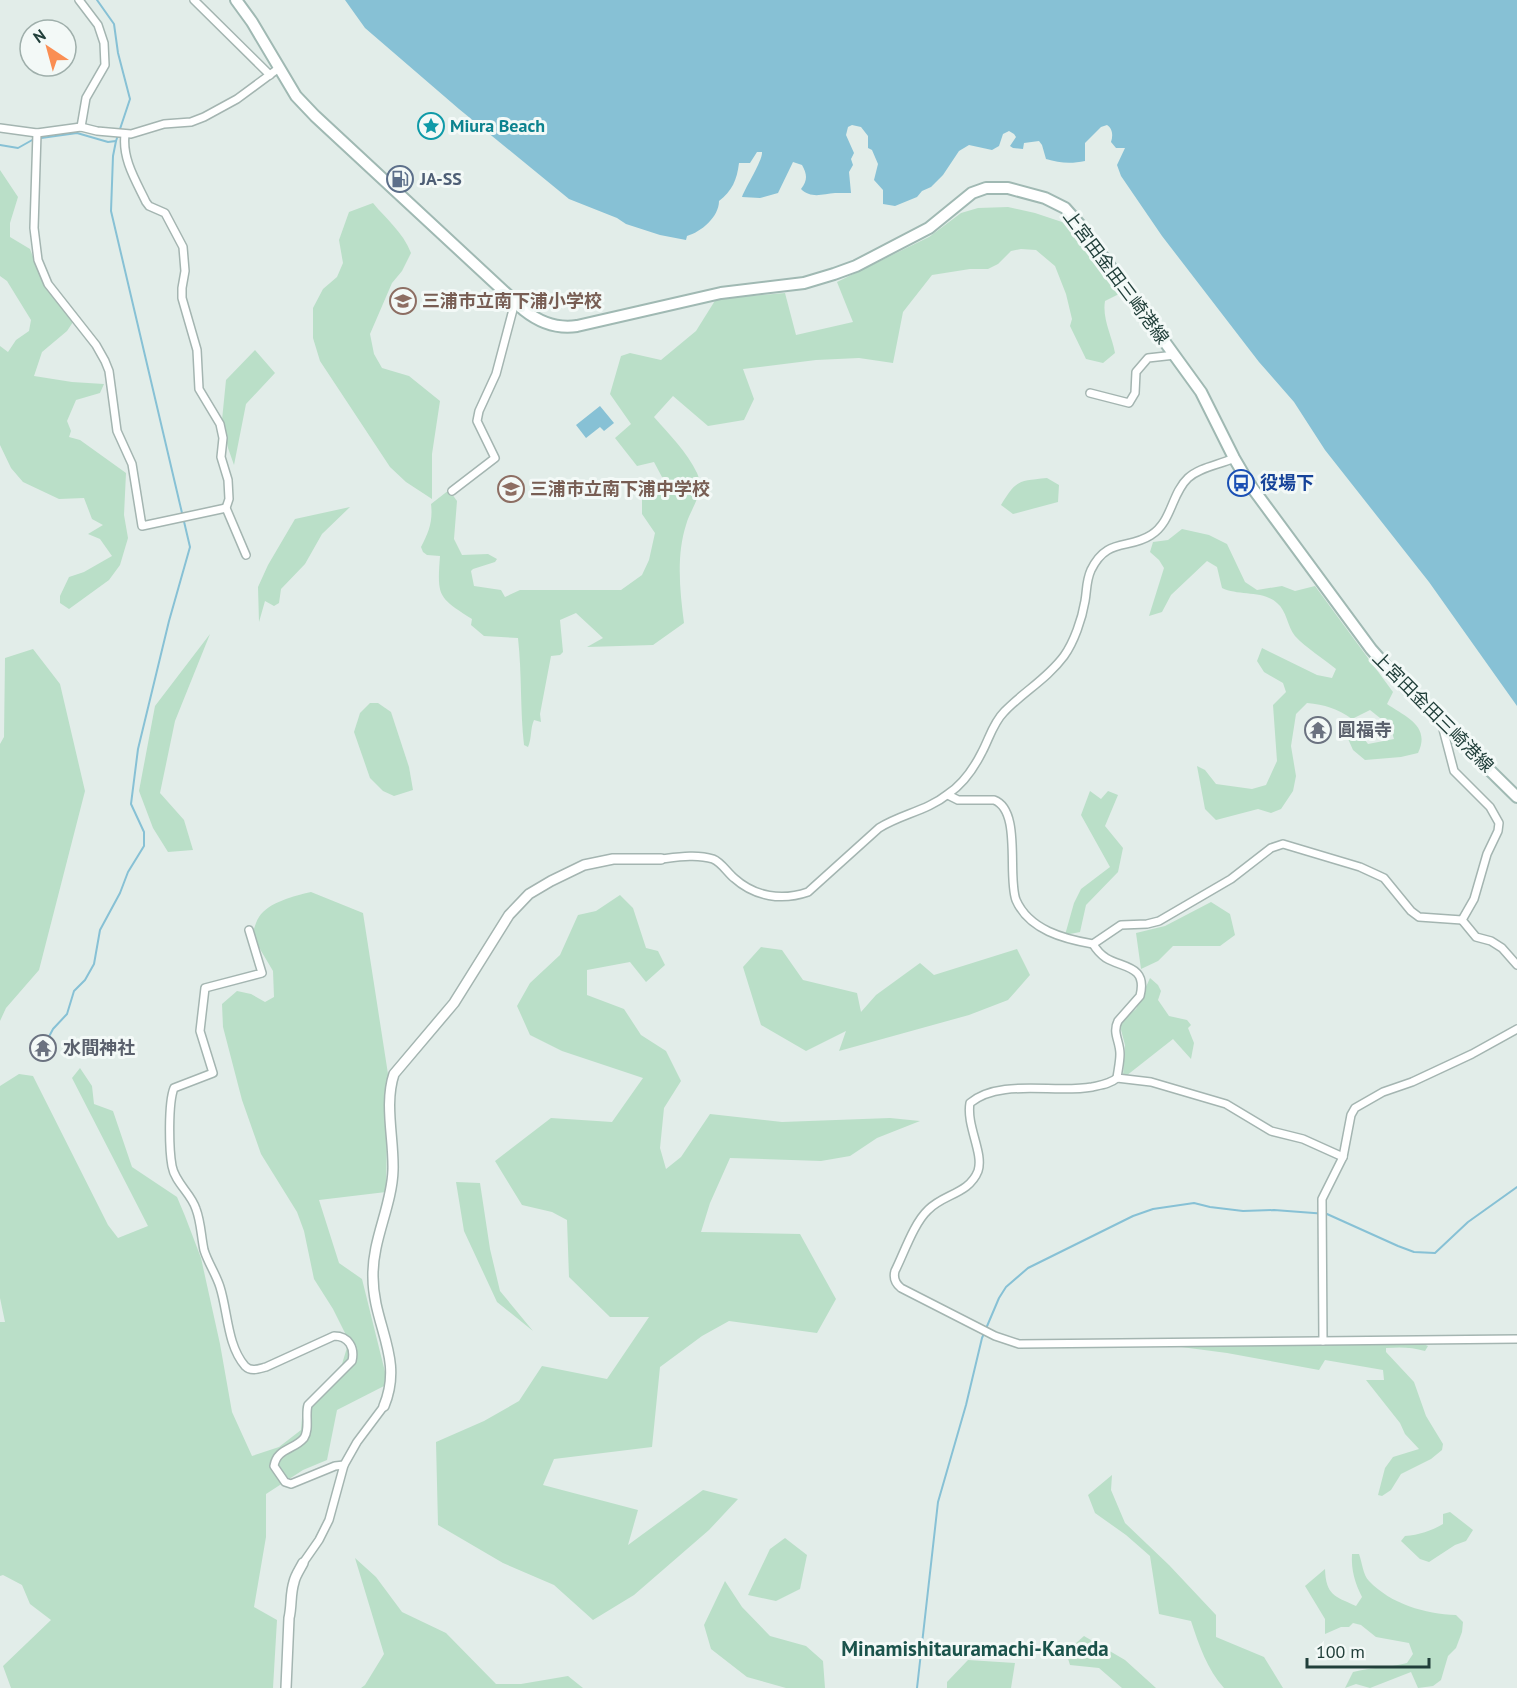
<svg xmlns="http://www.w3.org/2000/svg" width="1517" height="1688" font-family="'PT Sans','Noto Sans JP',sans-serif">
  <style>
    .green { fill: #badfc8 }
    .water { fill: #87c1d5 }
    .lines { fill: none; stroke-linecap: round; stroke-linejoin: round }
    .stream { stroke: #87c1d5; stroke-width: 2 }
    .minor-casing { stroke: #a4b5b1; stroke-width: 10 }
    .tertiary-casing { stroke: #a4b5b1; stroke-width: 12 }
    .secondary-casing { stroke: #a0b9b3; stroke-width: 14 }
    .minor { stroke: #fff; stroke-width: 7 }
    .tertiary { stroke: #fff; stroke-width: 9 }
    .secondary { stroke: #fff; stroke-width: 10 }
    .labels { text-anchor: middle; stroke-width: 6; stroke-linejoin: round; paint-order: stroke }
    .culture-label { font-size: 18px; font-weight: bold; fill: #0d838f; stroke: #f3f9f7; text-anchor: start }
    .service-label { font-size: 18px; font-weight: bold; fill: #4e5e75; stroke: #f3f9f7; text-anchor: start }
    .street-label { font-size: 18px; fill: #213f3a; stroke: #f3f9f7 }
    .education-label { font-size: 18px; font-weight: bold; fill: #785e54; stroke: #f3f9f7; text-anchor: start }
    .transit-label { font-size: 18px; font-weight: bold; fill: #164399; stroke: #f3f9f7; text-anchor: start }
    .worship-label { font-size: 18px; font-weight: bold; fill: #5b616d; stroke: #f3f9f7; text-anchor: start }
    .quarter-label { font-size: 21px; font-weight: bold; fill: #1b534b; stroke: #f3f9f7 }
  </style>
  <rect width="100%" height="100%" fill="#e2ede9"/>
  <g class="green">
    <polygon points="0,170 18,197 10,223 10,237 30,249 44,285 73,322 67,331 42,352 34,376 72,382 104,384 100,393 76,400 67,421 71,431 69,437 80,440 126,473 124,515 128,538 120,565 109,580 69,609 60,603 60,596 69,577 84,572 112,556 100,539 88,534 103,525 92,519 84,498 59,499 23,482 11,468 0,445 0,346 8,352 16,340 29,331 31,320 7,281 0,276"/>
    <path d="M373,203C386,219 403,232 411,253L402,271L392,283L370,334L374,354L382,368L409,376L440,401L432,454V499L406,482L390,467L320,361L313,338V308L323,289L337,277L343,263L339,240L349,212Z"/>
    <path d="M1008,207L1035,213L1071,225L1103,272L1124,287L1121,293L1105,301C1102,319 1112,336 1115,353L1103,363L1086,359L1070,326L1072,319L1066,294L1055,266L1036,250L1021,249L1011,251L998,264L988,269H970L932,275L903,312L893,363L859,358L816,360L743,369L754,399L744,420L708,426L673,396L654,417C669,434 687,452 697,473C706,492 691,507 686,525C676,556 680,592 684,623L653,645L587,647L603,638L576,613L560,620L563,652L560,655L551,656L540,714L541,722L534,720C530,729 532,738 528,747L524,745C520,709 522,674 518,638L484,636L471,625L472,619C438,597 437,597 440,556L427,555L423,552L421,547C429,532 433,521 431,504L449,490L457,501L454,539L462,555L488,554L497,559L495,562L473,569L471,571L474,586L501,590L505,597L520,590H621L642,575L649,560L655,533L642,514V489L663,479L654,462L637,466L615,438L631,424L610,394L621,356L630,353L661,360L696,331L716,299L785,293L796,335L853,322L837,282L929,237L961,213L978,208Z"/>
    <polygon points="255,350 275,373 246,404 234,465 228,448 222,420 226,380"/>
    <path d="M1047,478L1059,485L1058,502L1013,514L1001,505C1016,480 1018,481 1047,478Z"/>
    <polygon points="350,507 322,534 305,564 281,589 279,603 274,606 265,601 259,622 258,587 268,565 295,519"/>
    <path d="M1182,529L1209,535L1227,544L1245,582L1257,590L1282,586L1295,591L1315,586L1393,692L1387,704C1406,717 1431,726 1418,753L1401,757L1365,760L1353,750L1345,732L1354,725L1368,744L1394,739L1390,726L1370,710L1352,719C1337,708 1325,705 1307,703L1296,714L1291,746L1296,776L1293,791L1281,809L1271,813L1258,809L1216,820L1205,809L1197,766L1205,770L1216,784L1252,789L1266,785L1277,761L1273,705L1286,692L1283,683L1264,672L1257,661L1262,648L1317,675L1332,678L1336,669C1323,658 1306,648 1295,636C1287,626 1287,611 1277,603C1263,590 1238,596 1222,588L1217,567L1207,561L1171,595L1162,612L1149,616L1164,568L1159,560L1150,552L1153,542L1168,540Z"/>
    <polygon points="210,634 175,721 160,793 184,820 193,850 168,852 153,828 139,791 155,706"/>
    <polygon points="33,649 60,684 85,791 39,970 6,1008 0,1021 0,744 4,737 5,658"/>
    <polygon points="370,703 378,703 391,712 409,767 413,790 394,796 383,791 370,778 354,732 360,713"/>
    <polygon points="1090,791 1101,799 1108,791 1118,795 1105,826 1123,848 1118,872 1086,905 1080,932 1065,935 1074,903 1081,889 1110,867 1081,815"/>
    <path d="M311,892L363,913L388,1074L386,1192L319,1200L339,1263L362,1279L388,1384L337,1410L327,1460L303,1470L266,1494V1537L254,1607L277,1620L273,1688H11L3,1666L51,1620L30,1604L22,1585L3,1575L0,1576V1322H5L0,1298V1086L19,1074L33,1076L108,1225L118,1238L148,1226L72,1078L80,1068L92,1086L94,1104L113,1111L132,1167L177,1197L185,1216L201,1258L220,1344L232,1412L252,1456L279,1447L301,1430L303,1405L342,1364L349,1341L333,1309L314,1279L304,1231L297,1212L261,1154L242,1100L223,1027L222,1004L237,991L251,994L265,1002L274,997L273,971L257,944L253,931C255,927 256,921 259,917C269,902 294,896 311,892Z"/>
    <polygon points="620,895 633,908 646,948 658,951 665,965 646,982 630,962 587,970 587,995 624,1009 641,1035 666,1051 681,1081 664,1108 660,1148 666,1169 681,1157 710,1114 782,1122 890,1118 920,1121 877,1138 850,1156 821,1161 730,1158 710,1203 701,1232 800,1234 836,1299 817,1333 729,1321 702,1336 660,1367 652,1447 554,1459 543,1485 638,1510 628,1545 703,1490 738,1499 709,1530 634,1595 593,1620 554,1585 503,1563 438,1525 436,1442 484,1421 519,1401 542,1366 607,1379 649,1317 610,1317 569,1277 567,1220 552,1212 522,1205 495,1161 551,1118 612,1122 643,1078 562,1051 530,1035 517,1006 530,983 560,955 578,915 596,911"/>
    <polygon points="1211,902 1230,914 1235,935 1220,946 1173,946 1158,961 1141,969 1136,933 1165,926"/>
    <polygon points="761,947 782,950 803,980 857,993 861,1012 876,995 920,963 934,975 1017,949 1030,975 1008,1000 969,1015 839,1051 846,1031 806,1051 761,1025 743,967"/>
    <polygon points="1150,978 1158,985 1161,991 1158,1000 1169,1016 1187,1020 1191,1025 1188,1028 1194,1043 1191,1059 1173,1039 1126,1076 1123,1076 1125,1045 1120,1026 1126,1017 1136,1009"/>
    <polygon points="456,1182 480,1183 490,1249 500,1291 533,1331 497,1302 464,1231"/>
    <path d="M1419,1342L1428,1346L1425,1351C1412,1347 1400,1347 1386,1348V1352L1414,1382L1426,1416L1443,1444L1442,1450L1431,1459L1401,1474L1391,1490L1382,1496L1378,1495L1385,1468L1393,1457L1419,1449L1405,1434L1400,1423L1366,1380H1384L1383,1370L1325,1360L1319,1370L1227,1353L1166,1345L1368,1344Z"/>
    <path d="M1112,1475L1111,1490L1125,1523L1169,1565L1216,1615V1637L1264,1657L1283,1688H1224C1207,1669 1199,1645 1191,1621L1159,1614L1150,1556L1126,1535L1095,1513L1088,1495Z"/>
    <path d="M1450,1512L1473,1530L1466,1541L1455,1545L1429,1562L1420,1559L1401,1541L1405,1536C1419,1535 1431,1531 1443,1524V1514Z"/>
    <polygon points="785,1538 807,1555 800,1589 776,1601 748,1595 770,1549"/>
    <path d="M1352,1554H1359C1362,1562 1363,1575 1369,1581C1391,1604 1425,1614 1456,1615L1463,1622L1462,1632L1456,1648L1448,1656L1441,1680L1433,1686L1418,1688L1411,1672L1370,1688L1356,1684L1345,1688L1353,1672C1371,1667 1390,1668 1407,1663L1413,1654L1409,1643L1376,1637L1361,1625L1353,1623L1349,1627H1341L1325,1634V1619L1305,1586L1325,1569C1326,1595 1334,1596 1356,1606L1362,1597C1355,1583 1351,1570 1352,1554Z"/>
    <polygon points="355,1558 376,1577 402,1612 446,1633 496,1684 521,1684 568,1676 583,1688 361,1688 365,1685 384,1654"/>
    <polygon points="725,1581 742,1607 770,1636 806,1646 823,1661 825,1688 786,1688 747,1677 711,1649 704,1625"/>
    <polygon points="1084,1636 1125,1660 1156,1688 1122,1688 1099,1668 1070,1665 1066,1652"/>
    <polygon points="968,1660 1015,1663 1011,1688 947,1688 947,1682"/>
  </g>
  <g class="water">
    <path d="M345,0H1517V706L1429,582L1325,450L1294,402L1259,362L1162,236L1121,176L1117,165L1125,148H1116L1111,142C1113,136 1113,129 1107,125L1101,127L1085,143V161C1071,164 1059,163 1046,159L1042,145L1039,141L1024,143L1023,149L1013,148L1010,146L1016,137L1014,134L1009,131L1003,134L999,146L992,150L969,145L959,151L943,175L931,187L922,191L917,197L895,206L883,204V190L874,180L878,164L872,150L868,148V136L861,127L852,125L848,127L846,135L854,153L851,159L853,165L849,172L851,193C846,193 840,193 835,193C823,194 811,199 801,189C808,180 807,174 802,165L793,162L778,193L760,198L742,197C746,186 763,160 762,152H757L750,163H739C737,180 732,191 719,201C719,217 701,232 687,236L686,240L660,235L626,224L617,218L569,199L459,109L365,28Z"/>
    <polygon points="600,406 614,423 604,431 600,427 586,438 576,425"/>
  </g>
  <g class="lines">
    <g class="stream">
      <polyline points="0,145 18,148 34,139 77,133 108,142 116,141"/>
      <polyline points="43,1048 53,1029 67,1014 74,991 85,980 94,964 100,930 120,893 128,872 144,846 144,832 131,804 138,749 169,621 190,547 111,211 113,156 116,141 130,99 118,53 114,24 97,0"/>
      <polyline points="917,1688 938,1502 966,1405 982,1338 999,1298 1006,1287 1028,1268 1133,1216 1153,1209 1194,1203 1210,1207 1243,1211 1274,1210 1327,1214 1398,1246 1414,1252 1435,1253 1468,1222 1517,1187"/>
    </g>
    <defs>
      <g id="minor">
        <polyline points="79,0 98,25 104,43 105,65 86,98 81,127"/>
        <polyline points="194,0 270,75"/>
        <polyline points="0,128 37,133 81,127 97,131 131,134 164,124 191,122 204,117 237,99 279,68"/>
        <polyline points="37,133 34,228 38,260 48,284 96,345 105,361 109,371 117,431 132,464 142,526 226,508"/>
        <path d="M125,135C122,159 136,181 146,202L149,206L165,213L183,247L185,271L182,288V298L197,350L199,389L220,424L223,438L221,457L228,480L229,499L226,508L246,555"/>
        <polyline points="1090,393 1129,403 1135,393 1136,372 1148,358 1175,355"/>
        <polyline points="452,491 495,458 477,421 479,411 496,374 515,302"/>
        <polyline points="1442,725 1454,771 1490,807 1499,823 1498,831 1487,854 1474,899 1462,920"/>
        <path d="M948,795L958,800H994C1022,810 1007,876 1016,900C1029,930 1064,939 1093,944L1121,925L1147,924L1159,921L1231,879L1271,848L1283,844L1360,867L1384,878L1411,911L1419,917L1462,920"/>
        <path d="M661,859C678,857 697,854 713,859C721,862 727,872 734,878C755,897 782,901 808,892L879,828C901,814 927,811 948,794C963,784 974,768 982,752C989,739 993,723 1004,712C1023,692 1047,679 1064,656C1074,642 1082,619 1085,601C1087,590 1086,581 1091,570C1107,537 1128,550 1151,535C1172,522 1171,494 1188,478C1200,467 1219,465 1234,458"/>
        <polyline points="1462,920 1476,937 1491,941 1502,948 1517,965"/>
        <path d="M249,930L262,973L205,988L200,1031L213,1073L174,1088C168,1103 169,1150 172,1166C175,1183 191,1193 196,1209C201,1222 201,1236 204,1250C208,1263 216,1274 220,1287C228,1312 227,1345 245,1366C251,1372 258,1369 266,1367L334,1336C349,1336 355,1348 352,1361L308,1405C305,1415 310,1429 304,1438C294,1450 277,1448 274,1466L285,1482L291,1484L335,1466L344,1465"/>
        <path d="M1093,944C1096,949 1100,954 1106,958C1122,968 1148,965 1140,996L1118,1021C1112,1033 1120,1041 1120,1054C1120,1062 1118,1070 1117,1078"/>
        <path d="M1343,1157L1303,1139L1271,1131L1226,1104L1151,1082L1117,1078C1110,1084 1101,1085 1092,1087C1055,1094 1000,1078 970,1103C966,1126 984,1153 978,1171C969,1194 943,1194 928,1210C914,1223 904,1253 895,1271C893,1278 895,1283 901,1288L995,1336L1019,1344L1517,1339"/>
        <polyline points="1323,1341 1322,1199 1343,1157 1351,1115 1355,1108 1383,1092 1412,1082 1472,1054 1517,1029"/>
        <polyline points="303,1563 319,1540 329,1520 344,1465 357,1442 384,1406"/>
      </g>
      <g id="tertiary">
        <path d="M384,1406C404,1358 373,1325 373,1277C372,1240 392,1206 393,1170C394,1139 384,1104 394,1074L454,1003L509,915L529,894L551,881L584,865L613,859H661"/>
        <path d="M286,1688L289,1618C292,1606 290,1594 294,1582C295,1576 300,1569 303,1563"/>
      </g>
      <path id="secondary" d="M236,0L252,22L296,96L315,116L524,310C539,322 557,329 577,326L721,293L804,283L834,274L856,266L929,228L972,193L986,188H1008L1045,198L1065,208L1080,225L1201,392L1234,458L1248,482L1371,649L1401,683L1517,797"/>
    </defs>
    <use href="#minor" class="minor-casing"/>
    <use href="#tertiary" class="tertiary-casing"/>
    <use href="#secondary" class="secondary-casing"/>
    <use href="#minor" class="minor"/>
    <use href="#tertiary" class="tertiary"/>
    <use href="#secondary" class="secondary"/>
  </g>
  <defs>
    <symbol id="sight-ring" viewBox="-11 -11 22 22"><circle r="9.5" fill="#f3f9f7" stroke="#0f9aa8" stroke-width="1.5"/><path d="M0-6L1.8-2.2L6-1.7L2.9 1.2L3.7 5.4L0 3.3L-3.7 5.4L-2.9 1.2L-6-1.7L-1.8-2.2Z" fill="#0f9aa8"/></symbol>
    <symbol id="fuel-ring" viewBox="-11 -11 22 22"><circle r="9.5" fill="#f3f9f7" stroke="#5c6f8a" stroke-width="1.5"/><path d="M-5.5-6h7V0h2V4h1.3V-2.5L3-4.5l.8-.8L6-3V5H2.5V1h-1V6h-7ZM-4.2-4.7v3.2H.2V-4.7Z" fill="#5c6f8a"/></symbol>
    <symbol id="school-ring" viewBox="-11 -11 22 22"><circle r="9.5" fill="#f3f9f7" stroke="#8d6e63" stroke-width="1.5"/><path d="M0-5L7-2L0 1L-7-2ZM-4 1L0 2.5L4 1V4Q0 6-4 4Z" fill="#8d6e63"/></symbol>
    <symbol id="bus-ring" viewBox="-11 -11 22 22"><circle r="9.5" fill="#f3f9f7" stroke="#1a4fb4" stroke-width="1.5"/><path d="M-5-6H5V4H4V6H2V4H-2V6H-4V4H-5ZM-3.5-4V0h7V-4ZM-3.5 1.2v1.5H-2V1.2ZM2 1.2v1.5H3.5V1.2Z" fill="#1a4fb4"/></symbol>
    <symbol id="temple-ring" viewBox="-11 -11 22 22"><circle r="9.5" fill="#f3f9f7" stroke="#6b7280" stroke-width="1.5"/><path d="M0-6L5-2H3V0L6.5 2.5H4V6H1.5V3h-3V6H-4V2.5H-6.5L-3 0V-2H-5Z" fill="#6b7280"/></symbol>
  </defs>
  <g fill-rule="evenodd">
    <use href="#sight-ring" x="416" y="111" width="30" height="30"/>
    <use href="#fuel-ring" x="385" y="164" width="30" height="30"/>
    <use href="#school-ring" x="388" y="286" width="30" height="30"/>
    <use href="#bus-ring" x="1226" y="468" width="30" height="30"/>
    <use href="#school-ring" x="496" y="474" width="30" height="30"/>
    <use href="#temple-ring" x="1303" y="715" width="30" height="30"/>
    <use href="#temple-ring" x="28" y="1033" width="30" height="30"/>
  </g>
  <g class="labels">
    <g class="culture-label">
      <text x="450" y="132">Miura Beach</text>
    </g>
    <g class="service-label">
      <text x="420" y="185">JA-SS</text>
    </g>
    <g class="street-label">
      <text transform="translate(1116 277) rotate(53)" y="6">上宮田金田三崎港線</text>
      <text transform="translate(1433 712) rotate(45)" y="6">上宮田金田三崎港線</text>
    </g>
    <g class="education-label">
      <text x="422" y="307">三浦市立南下浦小学校</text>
      <text x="530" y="495">三浦市立南下浦中学校</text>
    </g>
    <g class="transit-label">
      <text x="1260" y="489">役場下</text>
    </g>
    <g class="worship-label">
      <text x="1338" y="736">圓福寺</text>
      <text x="63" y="1054">水間神社</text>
    </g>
    <g class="quarter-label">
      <text x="975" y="1656">Minamishitauramachi-Kaneda</text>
    </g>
  </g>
  <g transform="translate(48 48) rotate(324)"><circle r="28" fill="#f3f9f7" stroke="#9fafab" stroke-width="1.5"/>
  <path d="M0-4.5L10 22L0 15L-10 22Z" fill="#fa8e53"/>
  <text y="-9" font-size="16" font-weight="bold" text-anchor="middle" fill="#213f3a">N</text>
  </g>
  <path d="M1307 1658v9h122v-9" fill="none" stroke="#213f3a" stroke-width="3"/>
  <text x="1316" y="1658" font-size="18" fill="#213f3a" stroke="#f3f9f7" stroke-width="4.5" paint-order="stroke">100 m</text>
</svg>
